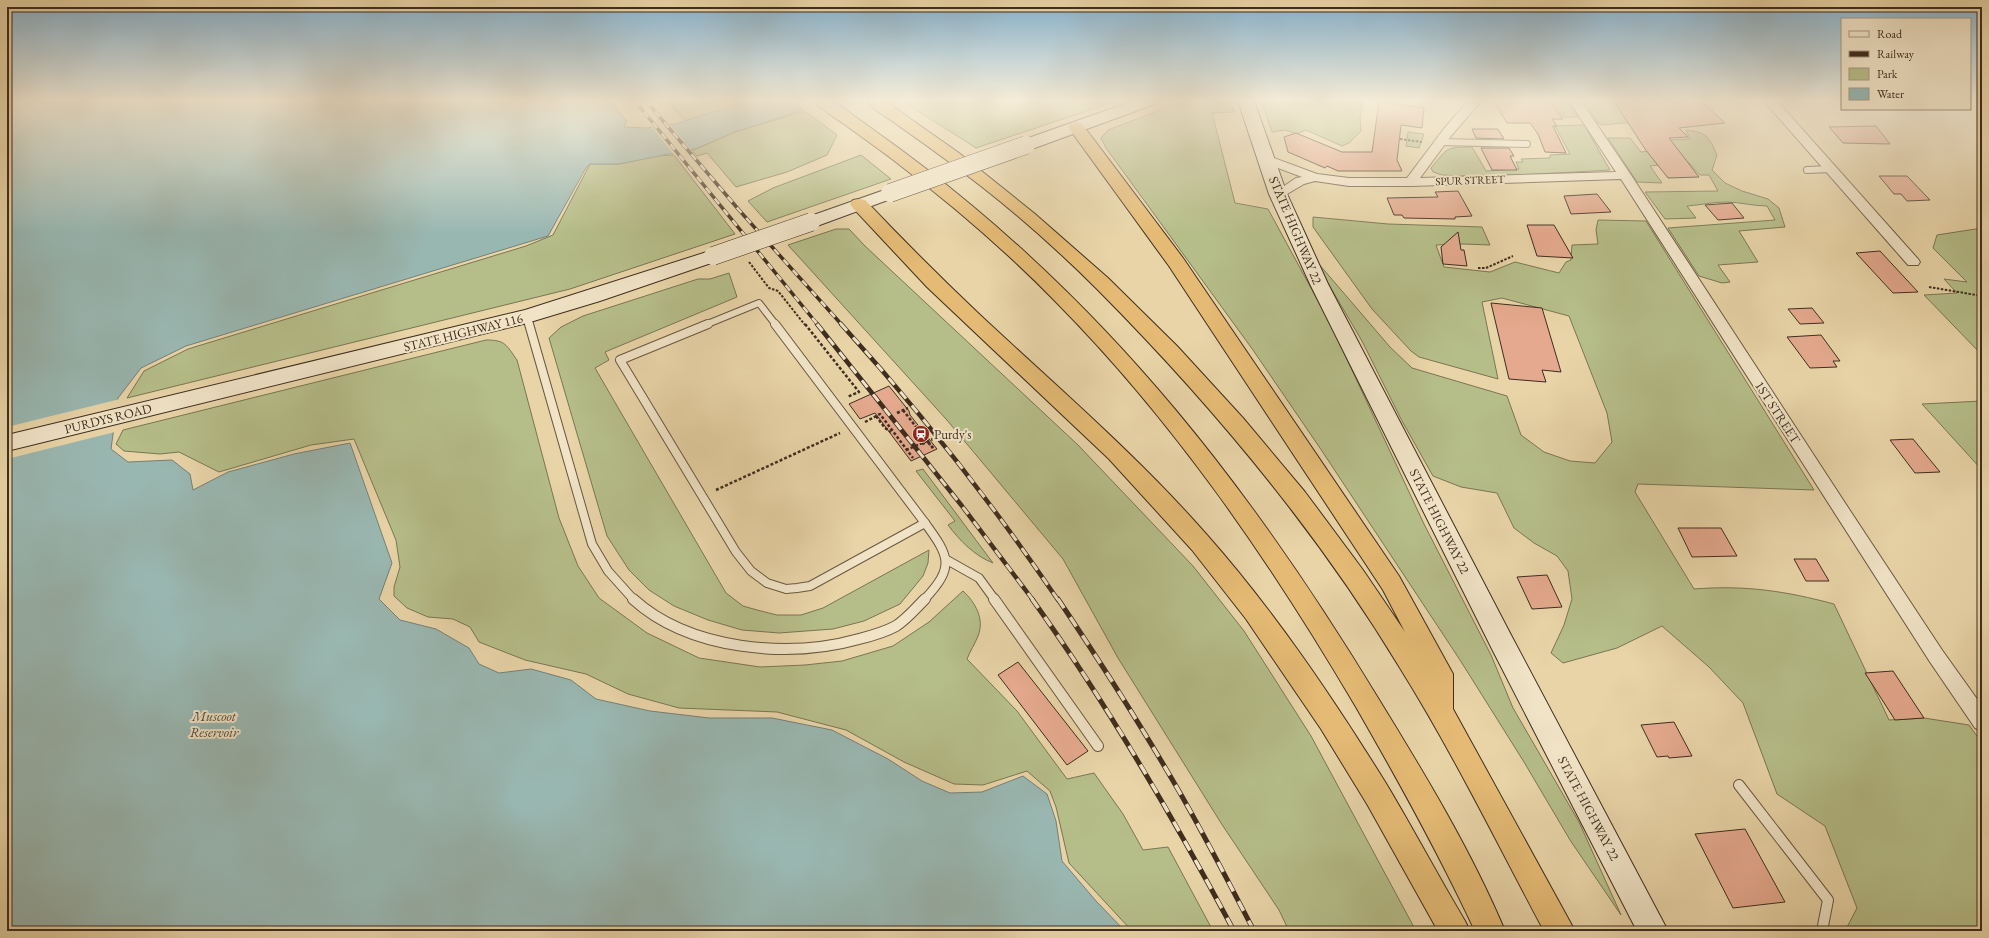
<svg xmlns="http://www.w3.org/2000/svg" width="1989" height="938" font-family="'EB Garamond',serif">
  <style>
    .green { fill: #b5bd88; stroke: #7a7554 }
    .water { fill: #99b7b1; stroke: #758077 }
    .pier { fill: #e8d4a7 }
    .building { fill: #e4a98e; stroke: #3f2d1f }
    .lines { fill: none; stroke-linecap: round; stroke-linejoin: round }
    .service-far2-casing { stroke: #695741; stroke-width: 8 }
    .service-far1-casing { stroke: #695741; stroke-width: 10 }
    .service-casing { stroke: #695741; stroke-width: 12 }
    .minor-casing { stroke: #695741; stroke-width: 2 }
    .secondary-casing { stroke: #3f2d1f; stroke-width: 2 }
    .motorway-casing { stroke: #3f2d1f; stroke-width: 2 }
    .path-far1 { stroke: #3f2d1f; stroke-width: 2; stroke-dasharray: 2.5 1.5; stroke-linecap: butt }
    .path { stroke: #3f2d1f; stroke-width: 2.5; stroke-dasharray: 3 2; stroke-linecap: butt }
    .service-far2 { stroke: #f0e3c6; stroke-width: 6 }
    .service-far1 { stroke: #f0e3c6; stroke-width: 8 }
    .service { stroke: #f0e3c6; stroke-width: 10 }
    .minor { fill: #f0e3c6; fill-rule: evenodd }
    .secondary { fill: #f0e3c6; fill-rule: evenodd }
    .motorway { fill: #e4ba74; fill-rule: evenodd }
    .rail-far2-casing { stroke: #3f2d1f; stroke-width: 3.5 }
    .rail-far1-casing { stroke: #3f2d1f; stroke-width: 4.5 }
    .rail-casing { stroke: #3f2d1f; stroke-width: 5 }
    .rail-far2 { stroke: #f0e3c6; stroke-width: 2.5; stroke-dasharray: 7; stroke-linecap: butt }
    .rail-far1 { stroke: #f0e3c6; stroke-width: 3; stroke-dasharray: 9; stroke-linecap: butt }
    .rail { stroke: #f0e3c6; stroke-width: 3.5; stroke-dasharray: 11; stroke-linecap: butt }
    .secondary-bridge-casing { stroke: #3f2d1f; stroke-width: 19; stroke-linecap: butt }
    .path-bridge { stroke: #3f2d1f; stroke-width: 2.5; stroke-dasharray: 3 2; stroke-linecap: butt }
    .secondary-bridge { stroke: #f0e3c6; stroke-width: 18 }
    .labels { text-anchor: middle; stroke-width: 4; stroke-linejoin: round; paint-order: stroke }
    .far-street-label { font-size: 11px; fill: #3f2d1f; stroke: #f0e3c6 }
    .street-label { font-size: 13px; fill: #3f2d1f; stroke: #f0e3c6 }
    .poi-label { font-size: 13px; fill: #3f2d1f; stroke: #f0e3c6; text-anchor: start }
    .water-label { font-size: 14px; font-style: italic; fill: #51493c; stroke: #f0e3c6 }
  </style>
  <rect width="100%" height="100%" fill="#e8d4a7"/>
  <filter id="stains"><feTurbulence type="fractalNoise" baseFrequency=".005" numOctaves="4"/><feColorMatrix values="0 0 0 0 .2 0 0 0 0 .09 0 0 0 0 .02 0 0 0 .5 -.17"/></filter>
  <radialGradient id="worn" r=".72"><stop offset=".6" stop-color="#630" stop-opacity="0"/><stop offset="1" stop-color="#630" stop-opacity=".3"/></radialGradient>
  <g class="green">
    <polygon points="667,101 749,101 685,121"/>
    <polygon points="902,101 1117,101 976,148"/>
    <polygon points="1184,101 1230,101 1235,112 1212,113 1235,203 1268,209 1330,323 1424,524 1491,655 1513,708 1579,822 1621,915 1570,840 1524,762 1460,660 1322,451 1253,350 1106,148 1101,138 1108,130"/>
    <polygon points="1261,101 1364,101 1360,117 1361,131 1349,143 1342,146 1306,130 1297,134 1285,130 1272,132"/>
    <polygon points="1549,101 1568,101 1578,117 1564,117 1554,103"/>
    <polygon points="1584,101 1673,101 1666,119 1603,125 1598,123"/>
    <polygon points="805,111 837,135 827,155 787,172 736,187 707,153 697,156 692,151 735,132"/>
    <path d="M1584,125L1610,170L1520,175L1462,176L1442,175L1433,172L1431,168C1448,148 1445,147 1472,147L1486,171L1519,169L1516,162H1523L1521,159L1550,158V155L1570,154L1555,126Z"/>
    <path d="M1686,130C1706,132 1709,136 1717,155L1712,170L1725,183L1742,191L1768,199L1779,208L1785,227L1739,231L1758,262L1718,265L1730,282L1722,283L1699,276L1668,228L1775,220L1767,206C1753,206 1740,202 1726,202C1712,202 1701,205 1687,206L1696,218L1665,219L1645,192L1718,191L1709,175H1700L1688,162L1650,166L1662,183L1637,182L1608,138H1630L1641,152L1671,149L1670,140L1690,139Z"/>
    <polygon points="1408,132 1424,134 1419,148 1406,146"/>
    <polygon points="674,155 735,234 570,289 127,398 144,371 188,349 526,246 553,235 590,164 619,164 656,156"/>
    <polygon points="861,155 891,179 767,222 748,201 773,188"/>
    <path d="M1313,217L1388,224L1482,227L1490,245L1464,244L1436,245L1444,267L1490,272L1515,262L1559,273L1566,262L1571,260L1572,245L1598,244L1596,230L1598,220L1646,221L1814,490L1638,484L1635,492L1694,589C1746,585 1785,591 1834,604L1889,720L1924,718L1969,725L1982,743V931H1845L1857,908L1825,826L1777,794L1743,703L1709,667L1662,626L1617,648L1563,663L1551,653L1564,625L1572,599L1568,571L1557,556L1534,543L1514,528L1497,493L1461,487L1433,476L1402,421L1362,341L1312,256L1390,347L1412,368L1507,396L1521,435L1544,452L1570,461L1595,463L1612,442L1607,413L1569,316L1502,298L1482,302L1498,379L1419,357L1411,351L1372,309L1313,227Z"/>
    <polygon points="1982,228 1982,355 1924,295 1957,293 1944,279 1967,282 1933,248 1937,235"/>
    <polygon points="836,229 849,229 865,246 1078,445 1193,566 1244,631 1311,736 1416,931 1289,931 1279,910 1221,823 1118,658 1063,559 946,419 788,245"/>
    <polygon points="729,273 737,297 605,352 609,360 595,368 726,593 743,606 757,610 777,615 801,615 823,608 929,550 928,563 923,576 900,604 864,621 833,629 779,633 742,630 708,620 674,606 649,590 629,570 607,536 549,338 561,327 583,316 698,279 710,279"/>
    <path d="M486,340C506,340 506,345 517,360L559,518L578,566L599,598L647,633L699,658L760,667L805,665L842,661L893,646L929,622L963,591C975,602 985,619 978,636C975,644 970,651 967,659L1017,711L1067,779L1094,773L1123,814L1143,850L1168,847L1213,931H1132L1069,863L1056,807L1050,791L1027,771L983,785L954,784L904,762L846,730L777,712L679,708L628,694L586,674L525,660L479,642L470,627L453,619L428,617L407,608L394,596V587L400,567L396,540L354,439L311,445L219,472L179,452L160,454L124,451L116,444L123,430Z"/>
    <polygon points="1982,401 1982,470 1922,404"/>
    <path d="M923,469L993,563C975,556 960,541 948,525L955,521L916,471Z"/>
  </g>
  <polygon class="water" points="7,101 611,101 627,121 624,127 647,128 675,124 749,101 830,101 735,132 695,149 619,164 590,164 586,168 548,236 186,346 141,368 118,398 111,449 128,462 172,460 190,474 193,490 228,472 294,454 350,443 392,563 379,599 400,620 436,629 469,648 479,664 499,673 531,669 571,680 596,699 650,711 709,718 772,718 832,730 888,759 922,781 950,793 982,792 1023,776 1047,794 1056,821 1062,861 1096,901 1125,931 7,931"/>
  <g class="pier">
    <polygon points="792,101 832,101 807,112"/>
    <polygon points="669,123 692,151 693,152 675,156 651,126"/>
    <polygon points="120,399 115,432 7,459 7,427"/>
  </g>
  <g class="building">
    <polygon points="1550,101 1563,119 1552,119 1557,126 1553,126 1566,153 1545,152 1538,134 1530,123 1507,123 1494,102"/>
    <polygon points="1614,101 1701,101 1725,123 1679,128 1688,137 1669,138 1699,177 1668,178 1645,149"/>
    <polygon points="1379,102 1424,108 1422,128 1401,125 1397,160 1402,171 1338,171 1327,166 1325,168 1288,152 1284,137 1296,133 1342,152 1372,152"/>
    <polygon points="1876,126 1890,144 1843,143 1829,127"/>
    <polygon points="1472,129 1498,129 1504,139 1476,138"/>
    <polygon points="1481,148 1509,148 1514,156 1510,156 1517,170 1492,170"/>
    <polygon points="1879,176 1907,176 1930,200 1907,201 1901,194 1894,194"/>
    <polygon points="1458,191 1472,216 1455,217 1455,219 1404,218 1402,215 1394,215 1387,198 1438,197 1435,192"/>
    <polygon points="1597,194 1611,212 1571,214 1564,196"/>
    <polygon points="1732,203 1744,218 1718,220 1705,205"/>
    <polygon points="1527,225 1554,225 1573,258 1537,256"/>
    <polygon points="1458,232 1461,250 1464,250 1467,266 1443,264 1441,247"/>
    <polygon points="1880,251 1918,292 1893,293 1856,253"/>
    <polygon points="1491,303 1542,308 1561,372 1542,370 1546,382 1509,379"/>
    <polygon points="1812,308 1824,323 1800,324 1788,309"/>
    <polygon points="1821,335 1840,361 1833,361 1837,367 1810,368 1787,337"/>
    <polygon points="889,386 909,411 910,415 937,449 911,461 875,413 860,419 849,404"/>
    <polygon points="1913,439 1940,472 1915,473 1890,440"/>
    <polygon points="1678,528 1721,528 1737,556 1692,557"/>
    <polygon points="1794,559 1816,559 1829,581 1806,581"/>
    <polygon points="1547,575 1562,607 1532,609 1517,577"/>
    <polygon points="1018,662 1088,751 1067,765 998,675"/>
    <polygon points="1893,671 1924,718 1895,720 1865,673"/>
    <polygon points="1674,722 1692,756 1669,758 1668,756 1657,757 1641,725"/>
    <polygon points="1745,829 1785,902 1733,908 1695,834"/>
  </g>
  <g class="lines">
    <defs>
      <g id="service-far2">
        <polyline points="1440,142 1527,144"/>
        <polyline points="1807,170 1830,169"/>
        <polyline points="527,316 530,325"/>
        <polyline points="705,325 759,303 776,325"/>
      </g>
      <g id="service-far1">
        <polyline points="529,324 592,544 608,571 634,600"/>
        <polyline points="708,324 620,360 736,552 751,571 767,583 786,589 797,588 810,586 925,523"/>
        <polyline points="775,324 925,523"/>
        <polyline points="947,560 979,578 995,600"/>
        <path d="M924,600C955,567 950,557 925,523"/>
      </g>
      <g id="service">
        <path d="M633,599C689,650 788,659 859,639C871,636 885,632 896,626C907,619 916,608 925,599"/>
        <polyline points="994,599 1098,746"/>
        <polyline points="1739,785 1828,900 1822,931"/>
      </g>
      <g id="minor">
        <polygon points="1468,101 1481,101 1451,136 1420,178 1616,172 1569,101 1581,101 1631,175 1849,509 1942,650 1982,706 1982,731 1975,728 1930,662 1621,179 1411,186 1349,186 1315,181 1304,184 1282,197 1274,197 1272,194 1296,178 1302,177 1262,162 1260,159 1262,156 1266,155 1317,174 1349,178 1407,178 1443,130"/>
        <polygon points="1764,101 1777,101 1918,259 1920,262 1918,265 1908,265"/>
      </g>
      <g id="secondary">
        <polygon points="1133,101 1157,101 1155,104 1032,149 1026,150 1020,149 1018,145 1020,141"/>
        <polygon points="1238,101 1254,101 1287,194 1328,284 1511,635 1668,931 1637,931 1493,651 1310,284 1269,194"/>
        <polygon points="890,188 896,189 899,193 896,197 817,226 811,228 805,226 802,222 805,218"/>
        <polygon points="713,250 720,252 722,256 720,260 600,301 527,323 7,451 7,435 525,310"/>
      </g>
      <g id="motorway">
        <path d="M814,101C819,101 826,100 831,101C839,103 847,111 854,116C878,133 902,150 925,168C1117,316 1253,492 1378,698C1424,773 1471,850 1505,931H1475C1439,854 1398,780 1356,707C1270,561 1174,421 1055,301C1007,252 955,207 901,166C882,151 863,138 844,124C834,117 822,110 814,101Z"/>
        <path d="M866,101H885L959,153L1035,214L1108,278L1177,346L1243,418L1305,492L1363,570L1405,632L1383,590L1169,266L1068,127L1070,124L1076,122L1082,124L1183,258L1399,576L1453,674V709L1575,931H1544C1497,843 1453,753 1400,668C1316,529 1212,405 1098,290C1051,243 999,198 945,159C928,146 910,134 892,121C883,115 873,109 866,101Z"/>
        <path d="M859,199L865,200C902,239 940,277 979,314C1057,387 1137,455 1207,535C1275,612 1333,698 1387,785C1414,830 1438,876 1465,921L1470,931H1438L1367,804L1321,729L1246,619L1192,550L1109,459L927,287L853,208L850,204L853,200Z"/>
      </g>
    </defs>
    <use href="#service-far2" class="service-far2-casing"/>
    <use href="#service-far1" class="service-far1-casing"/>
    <use href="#service" class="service-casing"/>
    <use href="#minor" class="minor-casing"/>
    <use href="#secondary" class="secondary-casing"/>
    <use href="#motorway" class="motorway-casing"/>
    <g class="path-far1">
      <polyline points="1400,139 1422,142"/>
      <polyline points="749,262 769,288 778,291 805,325"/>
      <polyline points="1478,268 1486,268 1513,256"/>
      <polyline points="1929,287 1982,296"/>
    </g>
    <g class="path">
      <polyline points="805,324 859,392 847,397"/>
      <polyline points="903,410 927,441"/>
      <polyline points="897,413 908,408"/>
      <polyline points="876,416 885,428 891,432"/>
      <polyline points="865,422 880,414 913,458"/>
      <polyline points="928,442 933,448"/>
      <polyline points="922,444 933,439"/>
      <polyline points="716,490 840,433"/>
    </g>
    <use href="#service-far2" class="service-far2"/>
    <use href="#service-far1" class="service-far1"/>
    <use href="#service" class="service"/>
    <use href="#minor" class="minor"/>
    <use href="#secondary" class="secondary"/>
    <use href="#motorway" class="motorway"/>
    <defs>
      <g id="rail-far2">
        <polyline points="635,101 818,325"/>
        <polyline points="646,101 739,210 842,325"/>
      </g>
      <g id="rail-far1">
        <polyline points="817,324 962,506 1033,600"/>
        <path d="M841,324C920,411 992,503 1058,600"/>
      </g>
      <g id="rail">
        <path d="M1032,599C1108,705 1173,817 1234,931"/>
        <path d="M1058,599C1099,660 1139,722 1176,786C1204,834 1229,883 1254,931"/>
      </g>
    </defs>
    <use href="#rail-far2" class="rail-far2-casing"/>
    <use href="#rail-far1" class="rail-far1-casing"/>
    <use href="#rail" class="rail-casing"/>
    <use href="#rail-far2" class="rail-far2"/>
    <use href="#rail-far1" class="rail-far1"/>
    <use href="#rail" class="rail"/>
    <defs>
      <g id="secondary-bridge">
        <polyline points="890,193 1026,145"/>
        <polyline points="713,256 811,222"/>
      </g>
    </defs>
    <use href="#secondary-bridge" class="secondary-bridge-casing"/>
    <polyline class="path-bridge" points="906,450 927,441 933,448"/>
    <use href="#secondary-bridge" class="secondary-bridge"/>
  </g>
  <linearGradient id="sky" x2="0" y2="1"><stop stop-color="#88b5d2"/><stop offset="0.43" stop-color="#f5ecd7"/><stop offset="1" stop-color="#f5ecd7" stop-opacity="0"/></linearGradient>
  <rect width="1989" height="233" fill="url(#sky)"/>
  <defs>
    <symbol id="station-disc" viewBox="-11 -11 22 22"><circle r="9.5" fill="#8f2418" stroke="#f0e3c6"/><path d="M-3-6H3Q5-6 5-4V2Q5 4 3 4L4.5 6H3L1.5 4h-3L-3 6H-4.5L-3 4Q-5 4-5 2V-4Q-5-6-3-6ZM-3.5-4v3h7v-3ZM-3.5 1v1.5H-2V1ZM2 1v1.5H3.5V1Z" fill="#fff"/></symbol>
  </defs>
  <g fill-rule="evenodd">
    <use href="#station-disc" x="911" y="424" width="20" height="20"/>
  </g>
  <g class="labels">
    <g class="far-street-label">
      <text transform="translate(1470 180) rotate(-2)" y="4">SPUR STREET</text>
    </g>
    <g class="street-label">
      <text transform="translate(1296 230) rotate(67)" y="5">STATE HIGHWAY 22</text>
      <text transform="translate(463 332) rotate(-14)" y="5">STATE HIGHWAY 116</text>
      <text transform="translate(1778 412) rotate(57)" y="5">1ST STREET</text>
      <text transform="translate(108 418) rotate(-14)" y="5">PURDYS ROAD</text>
      <text transform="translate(1440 521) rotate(63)" y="5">STATE HIGHWAY 22</text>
      <text transform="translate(1589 808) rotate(62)" y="5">STATE HIGHWAY 22</text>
    </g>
    <g class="poi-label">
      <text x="934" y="439">Purdy's</text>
    </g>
    <g class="water-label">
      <text x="214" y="721">Muscoot<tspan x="214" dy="16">Reservoir</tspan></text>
    </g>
  </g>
  <rect width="1989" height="938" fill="none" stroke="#e8d4a7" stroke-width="24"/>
  <rect x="8" y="8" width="1973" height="922" fill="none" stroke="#3f2d1f" stroke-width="2"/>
  <rect x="12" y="12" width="1965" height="914" fill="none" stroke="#3f2d1f"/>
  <rect x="1841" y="18" width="130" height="92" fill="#f0e3c6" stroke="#a99a83"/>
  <rect x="1849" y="31" width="20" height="6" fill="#f0e3c6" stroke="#a99a83"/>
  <text x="1877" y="38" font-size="12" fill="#3f2d1f">Road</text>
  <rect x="1849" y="51" width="20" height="6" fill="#3f2d1f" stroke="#a99a83"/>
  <text x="1877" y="58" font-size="12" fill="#3f2d1f">Railway</text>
  <rect x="1849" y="68" width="20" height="12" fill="#b5bd88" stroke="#a99a83"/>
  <text x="1877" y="78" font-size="12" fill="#3f2d1f">Park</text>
  <rect x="1849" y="88" width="20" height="12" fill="#99b7b1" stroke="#a99a83"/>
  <text x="1877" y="98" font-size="12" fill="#3f2d1f">Water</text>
  <rect width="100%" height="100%" filter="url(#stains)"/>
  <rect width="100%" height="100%" fill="url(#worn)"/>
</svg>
